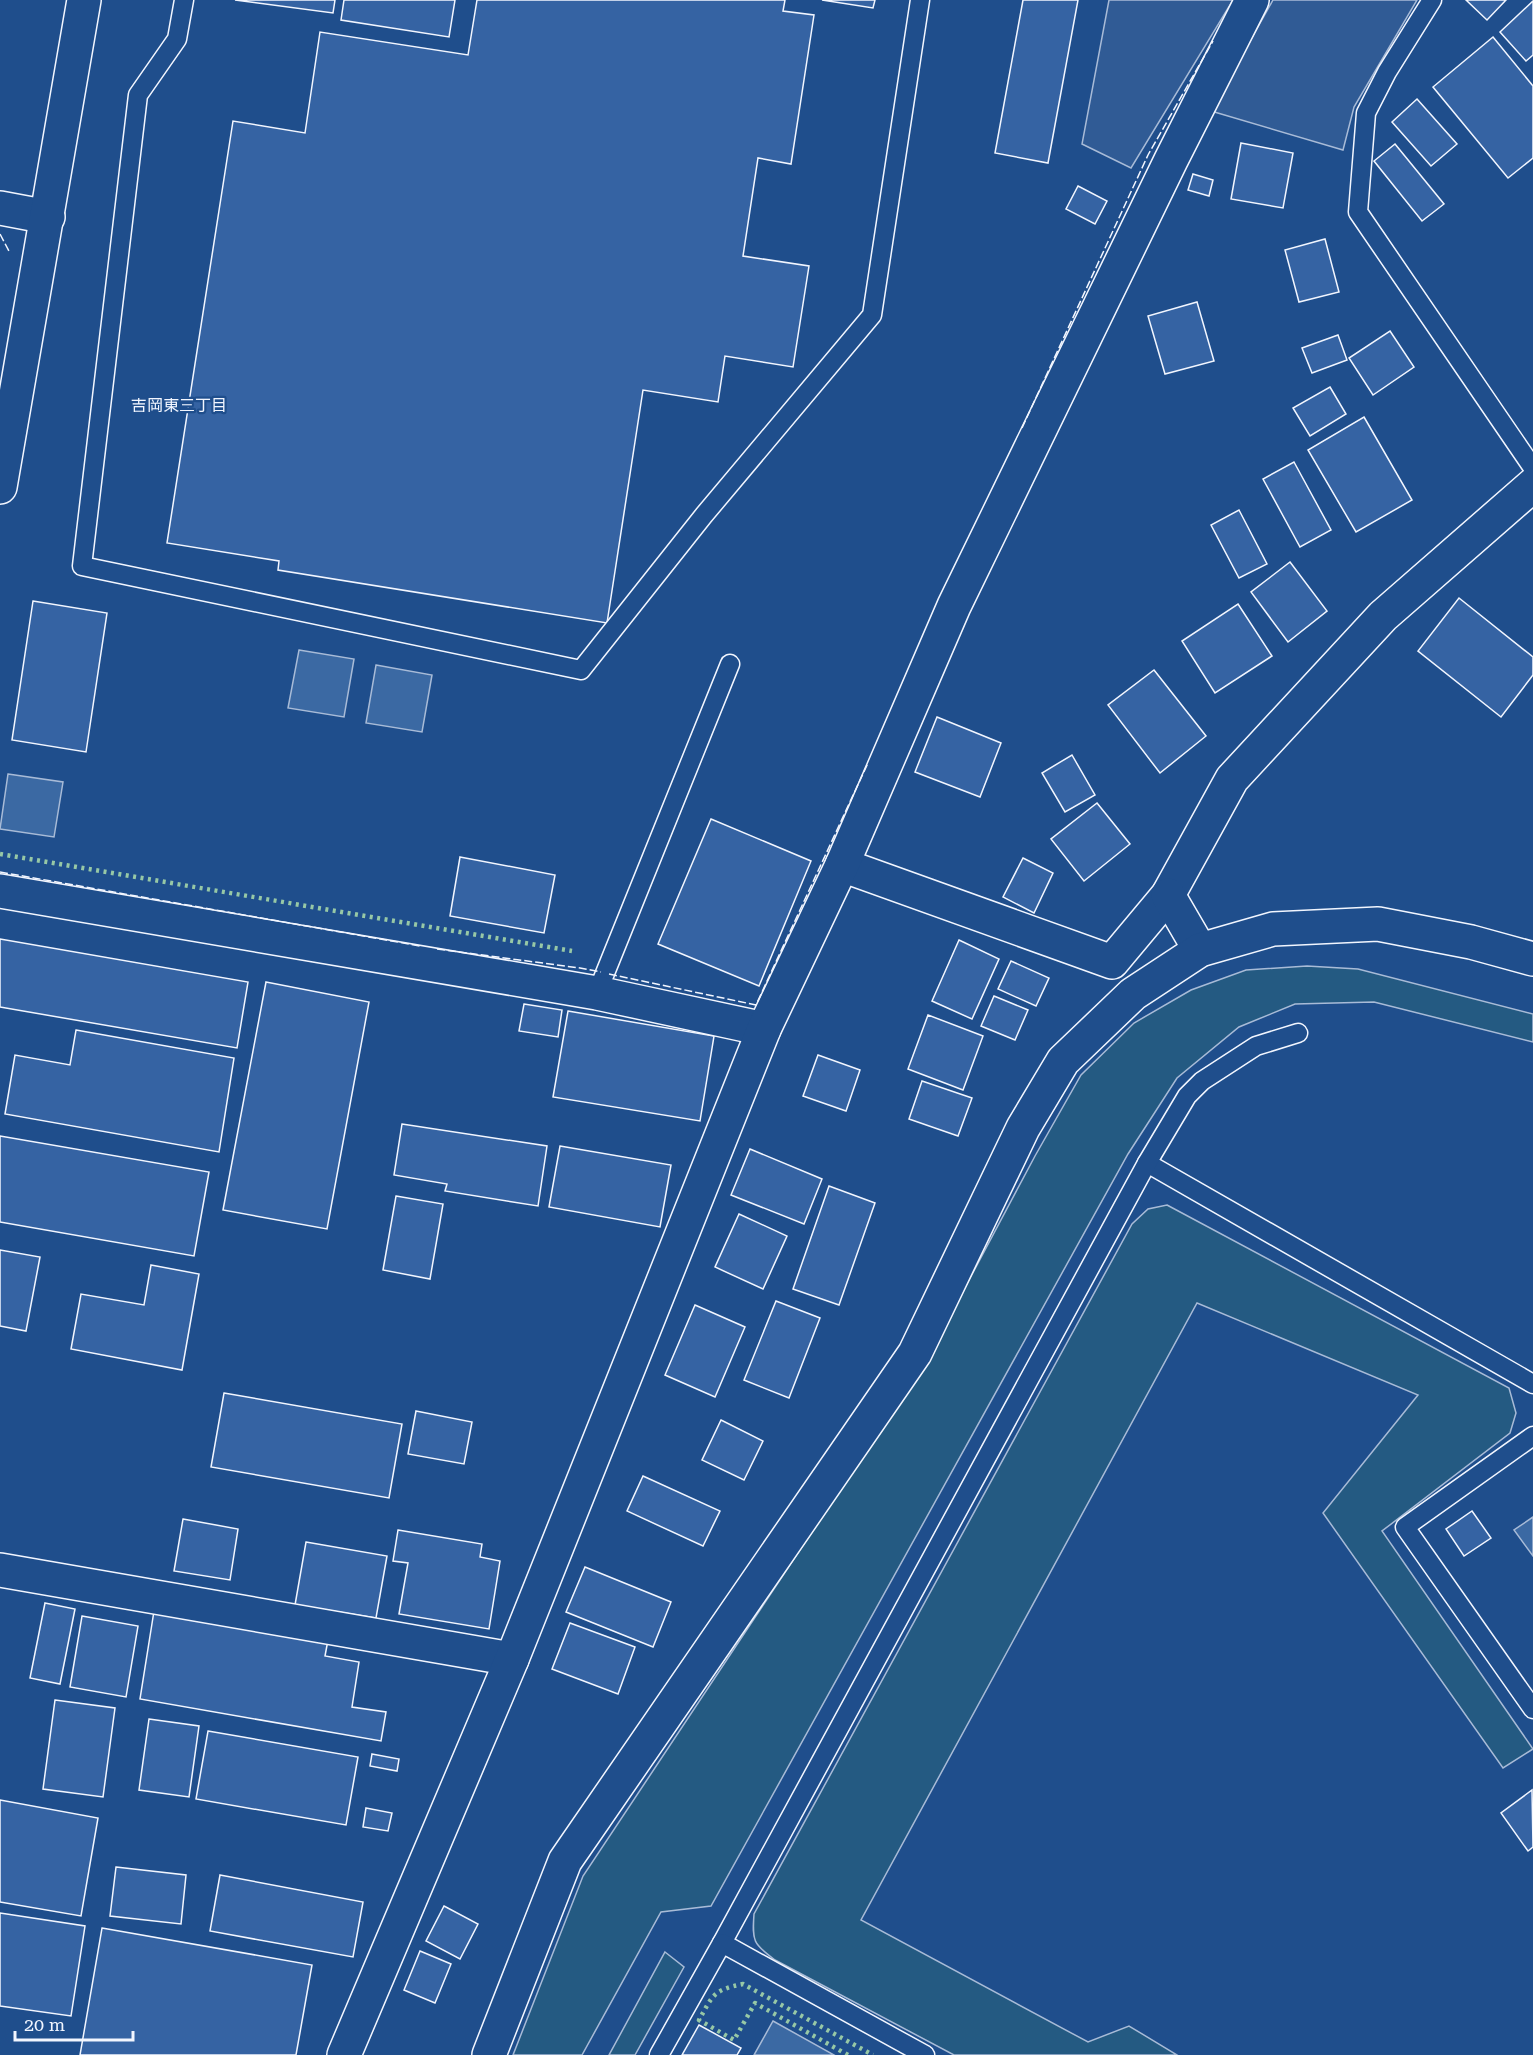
<svg xmlns="http://www.w3.org/2000/svg" width="1533" height="2055" font-family="'Roboto Serif','Noto Sans JP',serif">
  <style>
    .green { fill: #245a82; stroke: #a8bbd7; stroke-width: 1.5 }
    .parking { fill: #305b95; stroke: #a8bbd7; stroke-width: 1.5 }
    .water { fill: #3b69a3; stroke: #a8bbd7; stroke-width: 1.5 }
    .building { fill: #3563a3; stroke: #f2f6ff; stroke-width: 1.5 }
    .lines { fill: none; stroke-linecap: round; stroke-linejoin: round }
    .lane-casing { stroke: #f2f6ff; stroke-width: 21 }
    .street-casing { stroke: #f2f6ff; stroke-width: 36 }
    .lane { stroke: #1f4e8c; stroke-width: 18 }
    .street { stroke: #1f4e8c; stroke-width: 33 }
    .hedge { stroke: #97c8a6; stroke-width: 4.5; stroke-dasharray: 3 4.5; stroke-linecap: butt }
    .fence { stroke: #f2f6ff; stroke-width: 1.5; stroke-dasharray: 8 3; stroke-linecap: butt }
    .labels { text-anchor: middle; stroke-width: 4.5; stroke-linejoin: round; paint-order: stroke }
    .neighbourhood-label { font-size: 16px; fill: #f2f6ff; stroke: #1f4e8c }
  </style>
  <rect width="100%" height="100%" fill="#1f4e8c"/>
  <g class="green">
    <polygon points="1307,966 1358,969 1533,1014 1533,1042 1374,1002 1295,1004 1239,1027 1177,1078 1128,1154 711,1906 661,1912 582,2055 513,2055 583,1876 927,1359 1035,1156 1081,1075 1134,1023 1191,990 1246,970"/>
    <path d="M1167,1205L1509,1388L1516,1413L1510,1433L1382,1531L1533,1749L1503,1768L1323,1513L1418,1395L1197,1303L861,1920L1088,2042L1129,2026L1177,2055H954L775,1960C753,1944 752,1941 754,1914L1132,1224L1148,1209Z"/>
    <polygon points="665,1952 684,1967 635,2055 609,2055"/>
  </g>
  <g class="parking">
    <polygon points="1109,0 1233,0 1131,168 1082,144"/>
    <polygon points="1273,0 1417,0 1354,107 1343,150 1211,111"/>
  </g>
  <g class="water">
    <polygon points="299,650 354,659 344,717 288,708"/>
    <polygon points="376,665 432,675 422,732 366,723"/>
    <polygon points="8,774 63,782 54,837 0,829"/>
    <polygon points="1533,1517 1533,1556 1514,1530"/>
    <polygon points="773,2021 834,2055 754,2055"/>
  </g>
  <g class="building">
    <polygon points="235,0 335,0 333,13"/>
    <polygon points="344,0 455,0 449,37 341,20"/>
    <polygon points="477,0 785,0 783,11 814,15 791,164 758,158 743,256 809,266 793,367 725,356 718,402 643,390 607,623 278,570 279,561 167,543 233,121 305,133 320,32 468,55"/>
    <polygon points="822,0 875,0 873,8"/>
    <polygon points="1023,0 1078,0 1048,163 995,153"/>
    <polygon points="1466,0 1506,0 1487,20"/>
    <polygon points="1533,1 1533,55 1526,61 1500,32"/>
    <polygon points="1493,37 1533,86 1533,158 1508,178 1433,87"/>
    <polygon points="1417,99 1457,144 1431,166 1392,122"/>
    <polygon points="1241,143 1293,153 1283,208 1231,199"/>
    <polygon points="1395,144 1444,204 1422,221 1374,161"/>
    <polygon points="1193,174 1213,180 1209,196 1188,190"/>
    <polygon points="1078,186 1107,201 1095,224 1066,209"/>
    <polygon points="1325,239 1339,292 1299,302 1285,250"/>
    <polygon points="1197,302 1214,361 1165,374 1148,316"/>
    <polygon points="1390,331 1414,367 1373,395 1349,358"/>
    <polygon points="1338,335 1347,360 1312,373 1302,348"/>
    <polygon points="1330,387 1346,414 1310,436 1293,408"/>
    <polygon points="1364,417 1412,500 1356,532 1308,450"/>
    <polygon points="1294,462 1331,530 1300,547 1263,479"/>
    <polygon points="1239,510 1267,564 1239,578 1211,525"/>
    <polygon points="1290,562 1327,611 1288,642 1251,592"/>
    <polygon points="1459,598 1533,657 1533,675 1501,717 1418,651"/>
    <polygon points="33,601 107,613 86,752 12,740"/>
    <polygon points="1238,604 1272,656 1215,693 1182,641"/>
    <polygon points="1154,670 1206,736 1160,773 1108,705"/>
    <polygon points="937,717 1001,743 980,797 915,772"/>
    <polygon points="1072,755 1095,795 1065,812 1042,773"/>
    <polygon points="1097,803 1130,844 1084,881 1051,839"/>
    <polygon points="711,819 811,861 759,986 658,944"/>
    <polygon points="460,857 555,875 544,933 450,916"/>
    <polygon points="1023,858 1053,873 1034,913 1003,897"/>
    <polygon points="0,939 248,982 237,1048 0,1007"/>
    <polygon points="959,940 999,959 972,1019 932,1001"/>
    <polygon points="1011,961 1049,978 1036,1006 998,989"/>
    <polygon points="266,982 369,1002 327,1229 223,1210"/>
    <polygon points="994,996 1028,1010 1015,1040 981,1026"/>
    <polygon points="524,1004 562,1010 558,1037 519,1031"/>
    <polygon points="568,1011 714,1036 700,1121 553,1097"/>
    <polygon points="928,1015 983,1036 963,1090 908,1069"/>
    <polygon points="76,1030 234,1058 219,1152 5,1114 15,1055 70,1065"/>
    <polygon points="818,1055 860,1070 846,1111 803,1096"/>
    <polygon points="922,1081 972,1098 958,1136 909,1119"/>
    <polygon points="402,1124 547,1146 538,1206 445,1191 447,1184 394,1175"/>
    <polygon points="0,1136 209,1172 194,1256 0,1222"/>
    <polygon points="560,1146 671,1165 660,1227 549,1207"/>
    <polygon points="750,1149 822,1179 804,1224 731,1195"/>
    <polygon points="829,1186 875,1203 839,1305 793,1289"/>
    <polygon points="396,1196 443,1204 430,1279 383,1270"/>
    <polygon points="739,1214 787,1236 763,1289 715,1267"/>
    <polygon points="0,1250 40,1257 26,1331 0,1326"/>
    <polygon points="151,1265 199,1274 182,1370 71,1349 81,1294 144,1305"/>
    <polygon points="776,1301 820,1318 789,1398 744,1380"/>
    <polygon points="695,1305 745,1327 715,1397 665,1375"/>
    <polygon points="224,1393 402,1424 389,1498 211,1467"/>
    <polygon points="416,1411 472,1422 464,1464 408,1454"/>
    <polygon points="721,1420 763,1441 744,1480 702,1460"/>
    <polygon points="643,1476 720,1511 703,1546 627,1511"/>
    <polygon points="1472,1511 1491,1538 1464,1556 1446,1529"/>
    <polygon points="183,1519 238,1529 230,1580 174,1571"/>
    <polygon points="398,1530 482,1544 480,1557 500,1561 489,1629 399,1614 408,1563 393,1561"/>
    <polygon points="306,1542 387,1556 376,1618 295,1605"/>
    <polygon points="585,1567 671,1602 653,1647 566,1612"/>
    <polygon points="45,1603 75,1609 60,1684 30,1678"/>
    <polygon points="154,1611 328,1640 325,1656 359,1662 352,1707 386,1712 381,1741 140,1699"/>
    <polygon points="82,1616 138,1626 126,1697 70,1687"/>
    <polygon points="570,1623 635,1647 618,1694 552,1669"/>
    <polygon points="55,1700 115,1708 103,1797 43,1789"/>
    <polygon points="149,1719 199,1726 189,1797 139,1790"/>
    <polygon points="208,1731 358,1757 346,1825 196,1799"/>
    <polygon points="372,1754 399,1759 397,1771 370,1766"/>
    <polygon points="1532,1790 1533,1847 1528,1851 1501,1813"/>
    <polygon points="0,1800 98,1818 81,1916 0,1902"/>
    <polygon points="366,1808 392,1813 388,1831 363,1827"/>
    <polygon points="116,1867 186,1875 181,1924 110,1916"/>
    <polygon points="220,1875 363,1902 353,1957 210,1931"/>
    <polygon points="444,1906 478,1924 460,1959 426,1941"/>
    <polygon points="0,1913 85,1926 71,2016 0,2006"/>
    <polygon points="102,1928 312,1965 296,2055 80,2055"/>
    <polygon points="420,1951 451,1964 435,2003 404,1990"/>
    <polygon points="699,2025 741,2048 737,2055 682,2055"/>
  </g>
  <g class="lines">
    <defs>
      <g id="lane">
        <polyline points="184,0 177,39 138,95 82,566 581,670 704,515 872,315 920,0"/>
        <polyline points="1432,0 1387,72 1366,113 1358,212 1533,468"/>
        <polyline points="597,993 730,664"/>
        <polyline points="1147,1163 1533,1384"/>
        <polyline points="1533,1436 1405,1527 1533,1709"/>
        <polyline points="722,1943 1147,1163 1187,1096 1202,1081 1256,1046 1298,1033"/>
        <polyline points="659,2055 722,1943 925,2055"/>
      </g>
      <g id="street">
        <polyline points="0,208 48,217"/>
        <polyline points="0,487 84,0"/>
        <polyline points="842,865 1112,962 1168,895 1232,779 1383,616 1533,485"/>
        <polyline points="0,891 597,993 764,1029"/>
        <polyline points="1168,895 1200,950"/>
        <polyline points="0,1570 512,1659"/>
        <polyline points="344,2055 512,1659 764,1029 842,865 954,606 1171,160 1252,0"/>
        <polyline points="489,2055 565,1861 915,1353 1023,1128 1063,1061 1133,994 1200,950 1273,929 1378,924 1471,942 1533,959"/>
      </g>
    </defs>
    <use href="#lane" class="lane-casing"/>
    <use href="#street" class="street-casing"/>
    <use href="#lane" class="lane"/>
    <use href="#street" class="street"/>
    <g class="hedge">
      <polyline points="0,854 572,951"/>
      <path d="M848,2055L755,2003L734,2040L699,2020C713,1995 713,1990 743,1984L873,2055"/>
    </g>
    <g class="fence">
      <polyline points="0,234 10,253"/>
      <polyline points="1022,428 1148,155 1213,41"/>
      <polyline points="0,872 420,946"/>
      <polyline points="437,949 580,968 601,972"/>
      <polyline points="609,974 756,1005 868,763"/>
    </g>
  </g>
  <g class="labels">
    <g class="neighbourhood-label">
      <text x="179" y="411">吉岡東三丁目</text>
    </g>
  </g>
  <path d="M15 2031v9h118v-9" fill="none" stroke="#f2f6ff" stroke-width="3"/>
  <text x="24" y="2031" font-size="18" fill="#f2f6ff" stroke="#1f4e8c" stroke-width="4.5" paint-order="stroke">20 m</text>
</svg>
